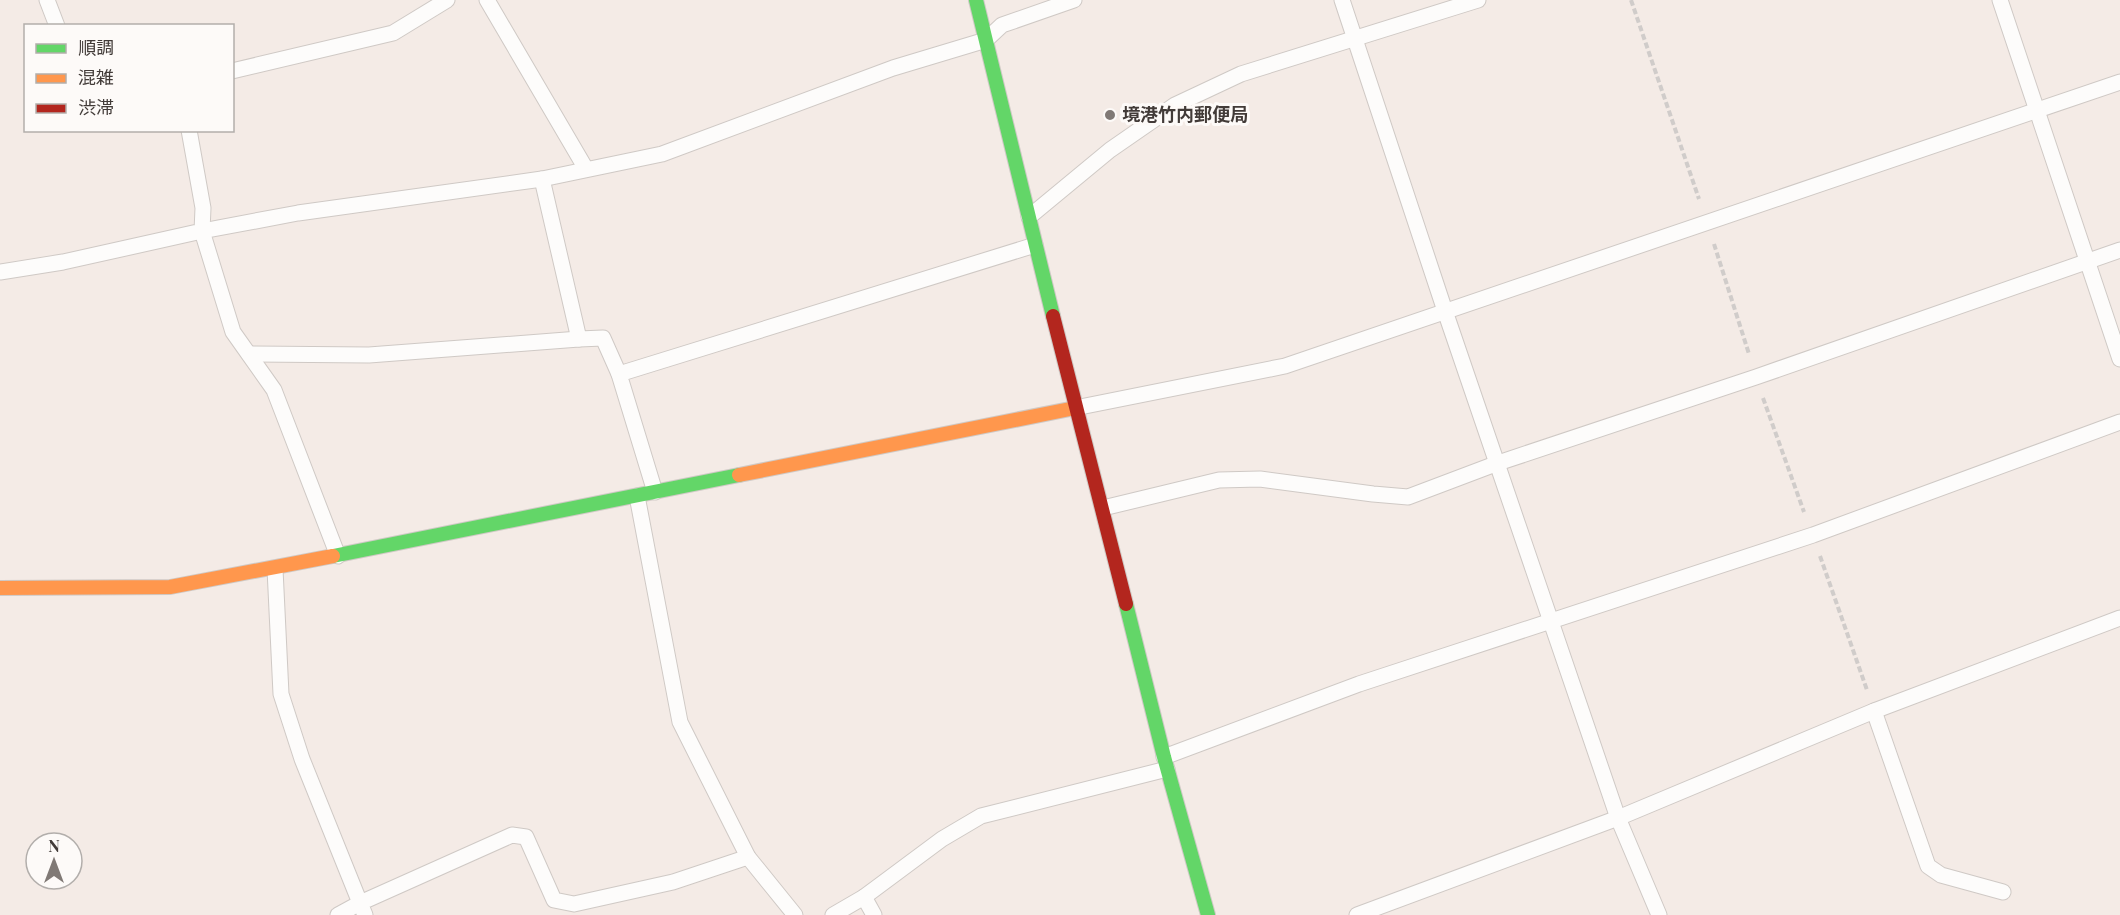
<svg xmlns="http://www.w3.org/2000/svg" width="2120" height="915" font-family="'Playfair Display','Noto Sans JP',serif">
  <style>
    .lines { fill: none; stroke-linecap: round; stroke-linejoin: round }
    .lane-casing { stroke: #cfc9c5; stroke-width: 17 }
    .fast-casing { stroke: #cfc9c5; stroke-width: 16 }
    .slow-casing { stroke: #cfc9c5; stroke-width: 16 }
    .jam-casing { stroke: #cfc9c5; stroke-width: 16 }
    .path { stroke: #d0ccca; stroke-width: 4; stroke-dasharray: 6 3; stroke-linecap: butt }
    .lane { stroke: #fdfcfb; stroke-width: 15 }
    .fast { stroke: #63d668; stroke-width: 14 }
    .slow { stroke: #ff974d; stroke-width: 14 }
    .jam { stroke: #b3261e; stroke-width: 14 }
    .poi-dot { fill: #807975; stroke: #fdfaf8; stroke-width: 2 }
    .labels { text-anchor: middle; stroke-width: 6; stroke-linejoin: round; paint-order: stroke }
    .poi-label { font-size: 18px; font-weight: bold; fill: #423b38; stroke: #fdfaf8; text-anchor: start }
  </style>
  <rect width="100%" height="100%" fill="#f4ebe6"/>
  <g class="lines">
    <defs>
      <g id="lane">
        <polyline points="47,0 57,26"/>
        <polyline points="487,0 586,169"/>
        <polyline points="1342,0 1445,311 1618,818 1659,915"/>
        <polyline points="2000,0 2120,359"/>
        <polyline points="232,71 393,33 447,0"/>
        <polyline points="1029,217 1110,150 1175,105 1241,74 1478,0"/>
        <polyline points="0,272 63,262 202,231 203,208 189,130"/>
        <polyline points="249,354 369,355 579,339"/>
        <polyline points="619,374 603,338 579,339 542,179 662,154 893,68 986,40 1002,25 1074,0"/>
        <polyline points="1075,408 1285,366 2120,82"/>
        <polyline points="655,492 619,374 1035,245"/>
        <polyline points="637,496 680,722 748,857 795,915"/>
        <polyline points="1103,508 1219,480 1260,479 1373,494 1408,497 1498,463 1756,377 2120,250"/>
        <polyline points="338,556 274,390 233,332 202,231 298,213 542,179"/>
        <polyline points="275,569 281,694 302,759 360,903 338,915"/>
        <polyline points="1874,711 1928,866 1941,875 2003,892"/>
        <polyline points="1164,757 1359,684 1813,535 2120,422"/>
        <polyline points="864,897 874,915"/>
        <polyline points="365,915 360,903 512,835 526,837 554,900 574,904 673,882 748,857"/>
        <polyline points="833,915 864,897 942,839 981,816 1167,769"/>
        <polyline points="1357,915 1618,818 1874,711 2120,618"/>
      </g>
      <g id="fast">
        <polyline points="976,0 1053,316"/>
        <polyline points="333,556 739,475"/>
        <polyline points="1126,604 1164,757 1208,915"/>
      </g>
      <g id="slow">
        <polyline points="739,475 1075,408"/>
        <polyline points="0,588 170,587 333,556"/>
      </g>
      <polyline id="jam" points="1053,316 1126,604"/>
    </defs>
    <use href="#lane" class="lane-casing"/>
    <use href="#fast" class="fast-casing"/>
    <use href="#slow" class="slow-casing"/>
    <use href="#jam" class="jam-casing"/>
    <g class="path">
      <polyline points="1631,0 1699,199"/>
      <polyline points="1714,244 1749,354"/>
      <polyline points="1763,398 1804,512"/>
      <polyline points="1820,556 1867,690"/>
    </g>
    <use href="#lane" class="lane"/>
    <use href="#fast" class="fast"/>
    <use href="#slow" class="slow"/>
    <use href="#jam" class="jam"/>
  </g>
  <circle class="poi-dot" cx="1110" cy="115" r="6"/>
  <g class="labels">
    <g class="poi-label">
      <text x="1122" y="121">境港竹内郵便局</text>
    </g>
  </g>
  <rect x="24" y="24" width="210" height="108" fill="#fdfaf8" stroke="#b2aeab" stroke-width="1.5"/>
  <rect x="36" y="44" width="30" height="9" fill="#63d668" stroke="#b2aeab" stroke-width="1.5"/>
  <text x="78" y="54" font-size="18" fill="#423b38">順調</text>
  <rect x="36" y="74" width="30" height="9" fill="#ff974d" stroke="#b2aeab" stroke-width="1.5"/>
  <text x="78" y="84" font-size="18" fill="#423b38">混雑</text>
  <rect x="36" y="104" width="30" height="9" fill="#b3261e" stroke="#b2aeab" stroke-width="1.5"/>
  <text x="78" y="114" font-size="18" fill="#423b38">渋滞</text>
  <g transform="translate(54 861)"><circle r="28" fill="#fdfaf8" stroke="#b2aeab" stroke-width="1.5"/>
  <path d="M0-4.5L10 22L0 15L-10 22Z" fill="#807975"/>
  <text y="-9" font-size="16" font-weight="bold" text-anchor="middle" fill="#423b38">N</text>
  </g>
</svg>
